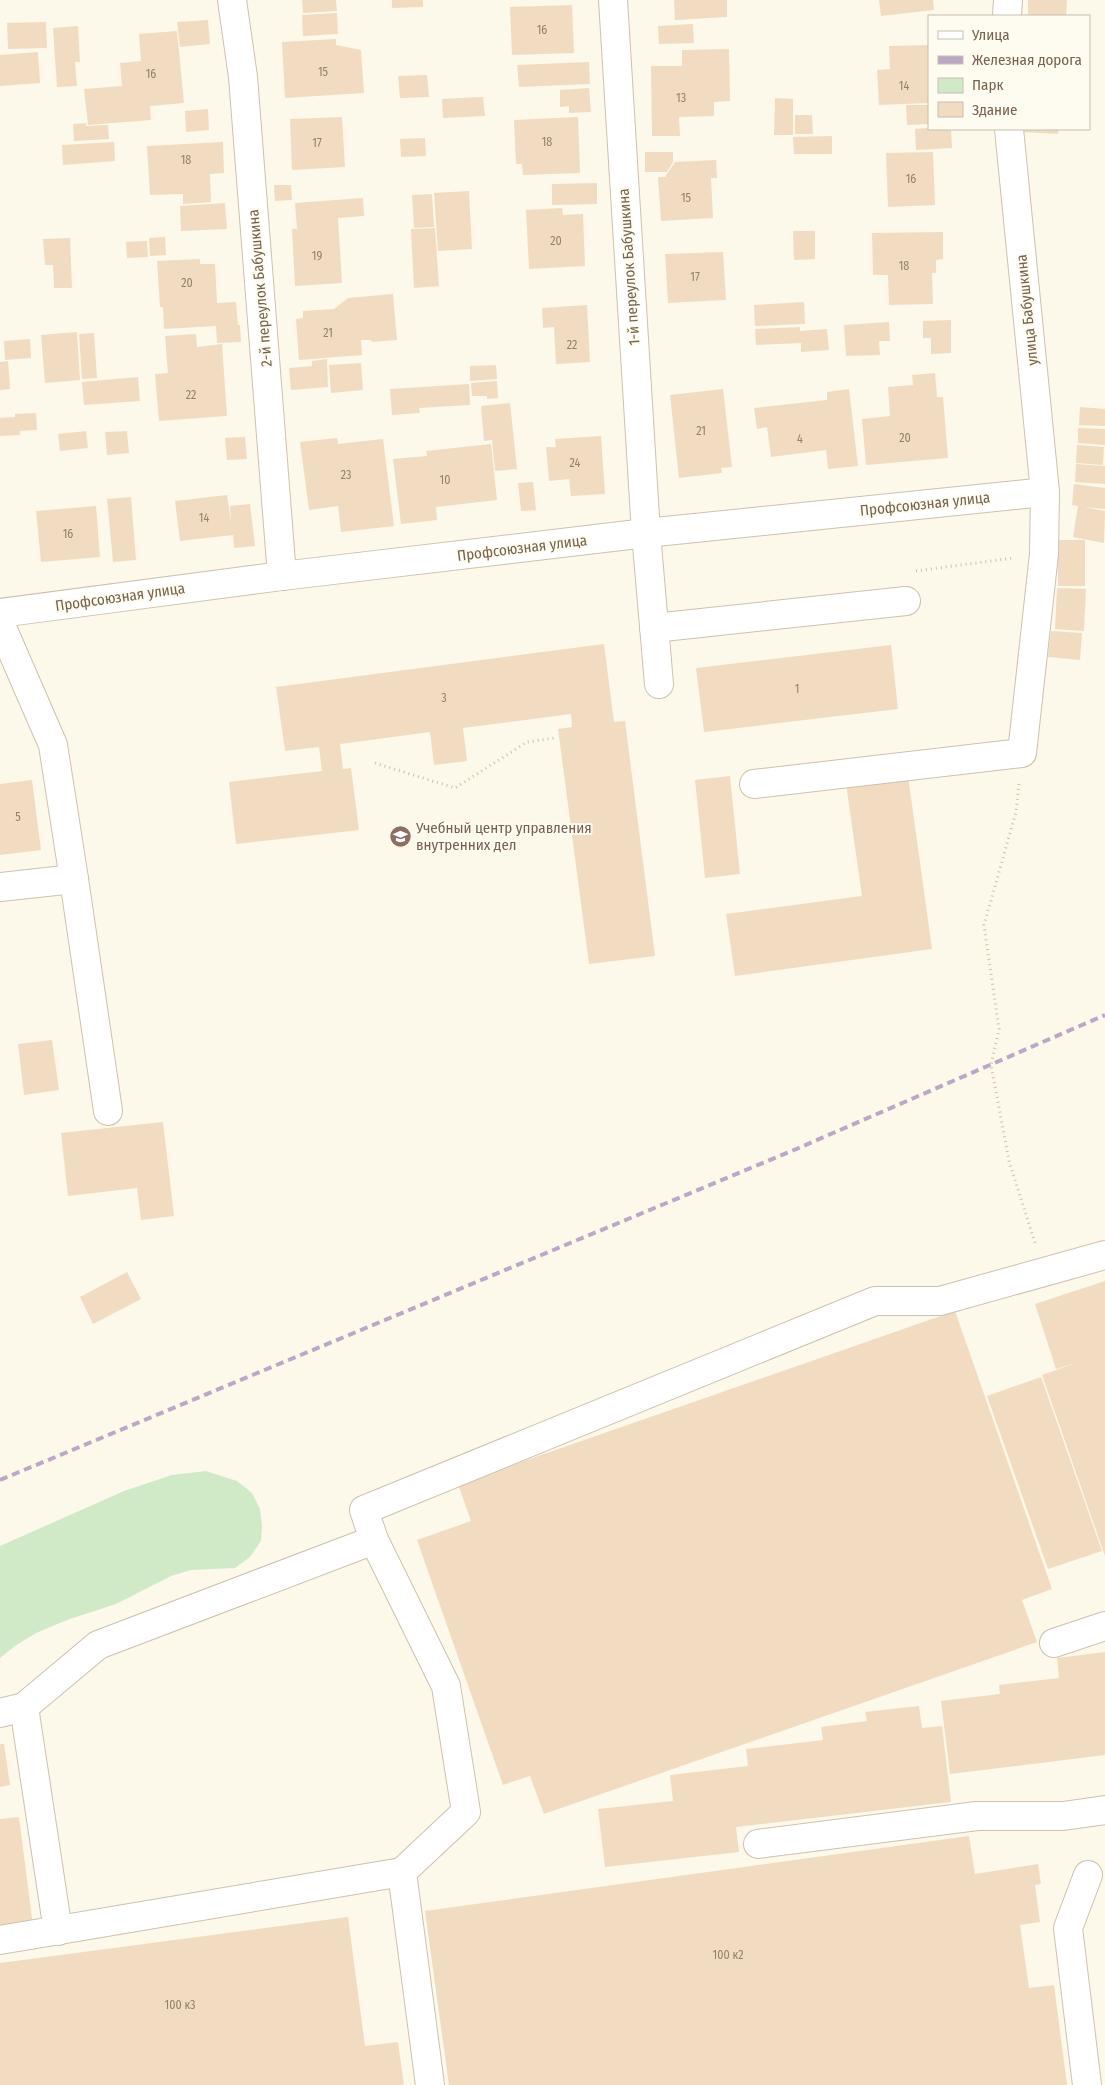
<svg xmlns="http://www.w3.org/2000/svg" width="1105" height="2085" font-family="'Fira Sans Condensed',sans-serif">
  <style>
    .green { fill: #d0eac8 }
    .building { fill: #f1dcc2 }
    .lines { fill: none; stroke-linecap: round; stroke-linejoin: round }
    .minor-casing { stroke: #cec1af; stroke-width: 30 }
    .path { stroke: #d6bfa4; stroke-width: 3; stroke-dasharray: 1 4; stroke-linecap: butt }
    .minor { stroke: #fff; stroke-width: 28 }
    .rail { stroke: #bda7c6; stroke-width: 4; stroke-dasharray: 8 5; stroke-linecap: butt }
    .labels { text-anchor: middle; stroke-width: 4; stroke-linejoin: round; paint-order: stroke }
    .number-label { font-size: 12px; fill: #95806a }
    .street-label { font-size: 15px; fill: #76624d; stroke: #fefbf0 }
    .education-label { font-size: 15px; fill: #785e54; stroke: #fefbf0; text-anchor: start }
  </style>
  <rect width="100%" height="100%" fill="#fcf8ea"/>
  <polygon class="green" points="206,1471 237,1481 252,1493 260,1509 262,1526 261,1541 250,1557 235,1568 191,1570 171,1576 116,1604 67,1620 36,1633 15,1646 0,1658 0,1546 124,1491 172,1475"/>
  <g class="building">
    <polygon points="302,0 336,0 337,11 303,13"/>
    <polygon points="392,0 423,0 423,7 392,8"/>
    <polygon points="674,0 727,0 727,17 675,20"/>
    <polygon points="879,0 933,0 934,10 881,16"/>
    <polygon points="1028,0 1067,0 1066,16 1028,16"/>
    <polygon points="572,5 574,53 512,55 510,7"/>
    <polygon points="337,13 338,34 303,36 302,15"/>
    <polygon points="208,20 210,44 180,47 177,22"/>
    <polygon points="46,22 47,48 8,49 7,23"/>
    <polygon points="693,24 694,43 659,44 658,26"/>
    <polygon points="78,26 80,62 75,62 77,86 57,87 53,28"/>
    <polygon points="177,31 184,103 150,106 151,120 88,125 84,89 122,86 120,63 141,61 139,34"/>
    <polygon points="336,39 336,45 361,50 364,93 285,98 282,42"/>
    <polygon points="929,45 929,103 879,105 877,70 890,69 889,46"/>
    <polygon points="729,49 730,101 714,102 714,116 679,117 680,136 652,136 651,66 682,66 682,50"/>
    <polygon points="38,52 40,83 0,86 0,55"/>
    <polygon points="589,62 590,84 519,87 517,65"/>
    <polygon points="427,75 429,97 400,98 398,76"/>
    <polygon points="589,88 591,112 569,113 569,106 560,107 560,90"/>
    <polygon points="483,97 485,116 443,118 442,99"/>
    <polygon points="775,98 793,99 793,135 774,135"/>
    <polygon points="906,105 929,105 929,124 907,125"/>
    <polygon points="208,109 209,130 186,132 185,111"/>
    <polygon points="795,115 812,115 813,134 795,134"/>
    <polygon points="342,117 345,167 292,170 290,119"/>
    <polygon points="578,117 580,173 523,175 522,164 516,164 514,120"/>
    <polygon points="86,123 86,126 108,125 109,139 74,141 73,124"/>
    <polygon points="929,128 951,129 952,148 916,150 915,129"/>
    <polygon points="1022,129 1059,129 1058,134 1021,132"/>
    <polygon points="832,136 832,154 794,154 793,137"/>
    <polygon points="425,138 426,156 401,157 400,139"/>
    <polygon points="114,142 115,161 63,165 62,145"/>
    <polygon points="223,142 224,173 210,174 211,202 183,204 183,194 150,195 147,146"/>
    <polygon points="645,152 673,152 673,162 667,172 645,172"/>
    <polygon points="933,152 935,205 888,207 886,153"/>
    <polygon points="716,160 717,178 711,178 713,218 661,221 658,177 665,177 675,162"/>
    <polygon points="597,183 597,204 552,205 552,184"/>
    <polygon points="274,185 291,185 292,200 275,201"/>
    <polygon points="469,191 472,249 438,251 434,193"/>
    <polygon points="432,194 434,227 414,228 412,195"/>
    <polygon points="363,198 364,216 338,218 342,283 295,286 292,229 297,229 295,203"/>
    <polygon points="225,203 227,229 181,231 180,206"/>
    <polygon points="562,208 563,215 583,214 585,266 529,269 526,210"/>
    <polygon points="435,228 439,286 414,288 411,229"/>
    <polygon points="793,231 815,231 815,259 794,260"/>
    <polygon points="943,232 943,259 936,260 936,273 932,273 933,304 889,305 888,275 873,275 872,233"/>
    <polygon points="165,237 166,255 150,256 149,238"/>
    <polygon points="70,238 72,288 54,288 53,265 45,265 43,239"/>
    <polygon points="147,241 148,257 127,258 126,242"/>
    <polygon points="723,252 726,300 668,303 665,254"/>
    <polygon points="200,259 200,264 215,264 217,303 236,302 238,325 240,325 241,342 217,343 216,326 164,329 163,307 160,307 157,261"/>
    <polygon points="393,294 397,340 372,342 371,340 361,340 362,355 299,360 296,319 303,318 303,311 334,309 348,298"/>
    <polygon points="804,302 805,324 755,326 754,305"/>
    <polygon points="587,305 590,362 556,364 554,327 543,328 542,308"/>
    <polygon points="951,320 951,353 931,354 931,338 923,338 923,321"/>
    <polygon points="889,322 890,341 879,341 880,355 846,356 844,325"/>
    <polygon points="800,327 800,331 827,329 829,350 801,352 801,343 756,345 755,329"/>
    <polygon points="77,332 80,380 45,383 41,335"/>
    <polygon points="94,333 97,378 82,379 79,334"/>
    <polygon points="196,334 197,347 222,344 227,416 159,421 155,374 168,373 165,336"/>
    <polygon points="30,339 31,358 5,360 4,341"/>
    <polygon points="327,359 328,387 291,390 289,368 312,366 312,361"/>
    <polygon points="8,361 10,389 0,390 0,362"/>
    <polygon points="361,363 363,390 331,393 329,365"/>
    <polygon points="496,365 497,379 470,381 470,366"/>
    <polygon points="935,373 937,397 943,397 948,458 866,465 862,419 890,416 888,387 913,385 912,375"/>
    <polygon points="138,377 140,401 84,405 82,382"/>
    <polygon points="497,381 498,398 487,399 487,396 472,396 471,383"/>
    <polygon points="469,384 470,405 419,408 420,413 392,415 390,389"/>
    <polygon points="723,389 732,467 721,468 722,473 679,478 670,395"/>
    <polygon points="849,389 858,466 828,469 826,450 771,457 767,427 757,429 754,408 827,400 827,392"/>
    <polygon points="510,403 517,469 495,471 492,440 484,441 481,406"/>
    <polygon points="1080,407 1105,409 1105,426 1079,425"/>
    <polygon points="36,413 37,430 20,431 20,435 0,436 0,418 15,417 15,414"/>
    <polygon points="1078,428 1105,429 1105,445 1078,443"/>
    <polygon points="86,431 88,448 60,451 58,434"/>
    <polygon points="127,431 129,453 107,455 105,432"/>
    <polygon points="601,436 605,494 571,496 569,479 549,481 546,447 556,447 555,439"/>
    <polygon points="245,437 247,459 227,460 225,438"/>
    <polygon points="337,438 338,444 383,439 394,526 341,532 338,506 309,510 300,442"/>
    <polygon points="491,444 497,500 436,507 437,520 401,524 393,459 427,456 426,451"/>
    <polygon points="1077,445 1104,447 1103,465 1076,463"/>
    <polygon points="1076,464 1105,466 1105,484 1075,482"/>
    <polygon points="533,482 536,510 521,511 518,483"/>
    <polygon points="1074,484 1105,488 1105,509 1084,507 1105,511 1104,543 1073,537 1078,506 1072,505"/>
    <polygon points="227,495 231,522 230,506 250,504 255,546 234,548 233,535 180,541 175,501"/>
    <polygon points="131,497 136,560 113,562 107,499"/>
    <polygon points="96,506 100,557 41,562 36,511"/>
    <rect x="1058" y="540" width="27" height="46"/>
    <polygon points="1057,588 1086,589 1084,631 1055,629"/>
    <polygon points="1051,631 1082,633 1080,660 1048,657"/>
    <polygon points="604,644 614,722 625,721 655,956 589,964 558,729 572,727 571,714 463,728 467,761 434,765 430,732 340,744 343,769 351,768 359,830 236,844 229,782 322,771 319,747 285,751 276,687"/>
    <polygon points="891,645 898,709 704,732 696,668"/>
    <polygon points="730,776 740,874 705,878 695,780"/>
    <polygon points="908,776 932,949 735,976 726,914 862,896 846,784"/>
    <polygon points="32,780 41,850 0,855 0,784"/>
    <polygon points="52,1040 59,1090 24,1095 18,1044"/>
    <polygon points="163,1122 174,1216 141,1220 137,1188 68,1196 61,1133"/>
    <polygon points="127,1272 141,1299 93,1324 80,1297"/>
    <polygon points="1105,1281 1105,1556 1042,1375 1078,1362 1056,1369 1035,1304"/>
    <polygon points="955,1311 1052,1589 1022,1600 1037,1642 544,1814 530,1776 503,1785 417,1540 471,1521 458,1484"/>
    <polygon points="1041,1377 1102,1551 1048,1569 987,1396"/>
    <polygon points="1105,1652 1105,1755 950,1774 941,1701 1000,1694 999,1685 1059,1678 1057,1658"/>
    <polygon points="919,1706 922,1728 942,1726 951,1802 736,1827 739,1852 605,1867 598,1809 673,1801 670,1775 748,1766 746,1749 823,1740 821,1727 867,1721 865,1712"/>
    <polygon points="0,1744 4,1744 10,1785 0,1787"/>
    <polygon points="19,1817 33,1926 0,1930 0,1819"/>
    <polygon points="969,1836 975,1874 1038,1864 1041,1884 1035,1885 1040,1922 1020,1925 1029,1988 1054,1985 1067,2085 449,2085 425,1911"/>
    <polygon points="348,1917 365,2046 398,2042 404,2085 0,2085 0,1963"/>
  </g>
  <g class="lines">
    <defs>
      <g id="minor">
        <polyline points="232,0 243,77 282,576"/>
        <polyline points="613,0 646,533 659,684"/>
        <polyline points="1007,16 1008,0"/>
        <polyline points="0,613 282,576 646,533 1045,492"/>
        <polyline points="0,623 53,745 74,879 0,887"/>
        <polyline points="654,628 906,601"/>
        <polyline points="754,784 1022,753 1044,554 1045,492 1009,129"/>
        <polyline points="74,879 108,1111"/>
        <polyline points="1054,1643 1105,1626"/>
        <polyline points="24,1707 58,1931"/>
        <polyline points="0,1713 24,1707 98,1645 374,1540"/>
        <polyline points="758,1844 977,1816 1063,1816 1105,1810"/>
        <polyline points="0,1940 402,1872"/>
        <polyline points="430,2085 402,1872 466,1812 446,1686 374,1540 364,1510 875,1301 940,1301 1105,1255"/>
        <polyline points="1087,2085 1068,1928 1088,1875"/>
      </g>
    </defs>
    <use href="#minor" class="minor-casing"/>
    <g class="path">
      <polyline points="916,571 1013,558"/>
      <polyline points="375,763 455,788 527,742 555,738"/>
      <polyline points="1019,784 1016,812 984,925 999,1029 991,1065 1009,1161 1035,1243"/>
    </g>
    <use href="#minor" class="minor"/>
    <polyline class="rail" points="0,1480 794,1150 1105,1015"/>
  </g>
  <defs>
    <symbol id="university-disc" viewBox="-11 -11 22 22"><circle r="9.5" fill="#8d6e63" stroke="#fefbf0"/><path d="M0-5L7-2L0 1L-7-2ZM-4 1L0 2.5L4 1V4Q0 6-4 4Z" fill="#fff"/></symbol>
  </defs>
  <g fill-rule="evenodd">
    <use href="#university-disc" x="388" y="824" width="25" height="25"/>
  </g>
  <g class="labels">
    <g class="number-label">
      <text x="542" y="34">16</text>
      <text x="323" y="76">15</text>
      <text x="151" y="78">16</text>
      <text x="904" y="90">14</text>
      <text x="681" y="102">13</text>
      <text x="547" y="146">18</text>
      <text x="317" y="147">17</text>
      <text x="186" y="164">18</text>
      <text x="911" y="183">16</text>
      <text x="686" y="202">15</text>
      <text x="556" y="245">20</text>
      <text x="317" y="260">19</text>
      <text x="904" y="270">18</text>
      <text x="695" y="281">17</text>
      <text x="187" y="287">20</text>
      <text x="328" y="337">21</text>
      <text x="572" y="349">22</text>
      <text x="191" y="399">22</text>
      <text x="701" y="435">21</text>
      <text x="905" y="442">20</text>
      <text x="800" y="443">4</text>
      <text x="575" y="467">24</text>
      <text x="346" y="479">23</text>
      <text x="445" y="484">10</text>
      <text x="204" y="522">14</text>
      <text x="68" y="538">16</text>
      <text x="797" y="693">1</text>
      <text x="444" y="702">3</text>
      <text x="18" y="821">5</text>
      <text x="728" y="1959">100 к2</text>
      <text x="180" y="2009">100 к3</text>
    </g>
    <g class="street-label">
      <text transform="translate(629 267) rotate(-94)" y="5">1-й переулок Бабушкина</text>
      <text transform="translate(260 288) rotate(-95)" y="5">2-й переулок Бабушкина</text>
      <text transform="translate(1027 310) rotate(-96)" y="5">улица Бабушкина</text>
      <text transform="translate(925 504) rotate(-6)" y="5">Профсоюзная улица</text>
      <text transform="translate(522 548) rotate(-7)" y="5">Профсоюзная улица</text>
      <text transform="translate(120 597) rotate(-8)" y="5">Профсоюзная улица</text>
    </g>
    <g class="education-label">
      <text x="416" y="833">Учебный центр управления<tspan x="416" dy="17">внутренних дел</tspan></text>
    </g>
  </g>
  <rect x="928" y="15" width="162" height="115" fill="#fefbf0" stroke="#c8beaf"/>
  <rect x="938" y="31" width="25" height="8" fill="#ffffff" stroke="#c8beaf"/>
  <text x="972" y="40" font-size="15" fill="#76624d">Улица</text>
  <rect x="938" y="56" width="25" height="8" fill="#bda7c6" stroke="#c8beaf"/>
  <text x="972" y="65" font-size="15" fill="#76624d">Железная дорога</text>
  <rect x="938" y="78" width="25" height="15" fill="#d0eac8" stroke="#c8beaf"/>
  <text x="972" y="90" font-size="15" fill="#76624d">Парк</text>
  <rect x="938" y="102" width="25" height="15" fill="#f1dcc2" stroke="#c8beaf"/>
  <text x="972" y="115" font-size="15" fill="#76624d">Здание</text>
</svg>
